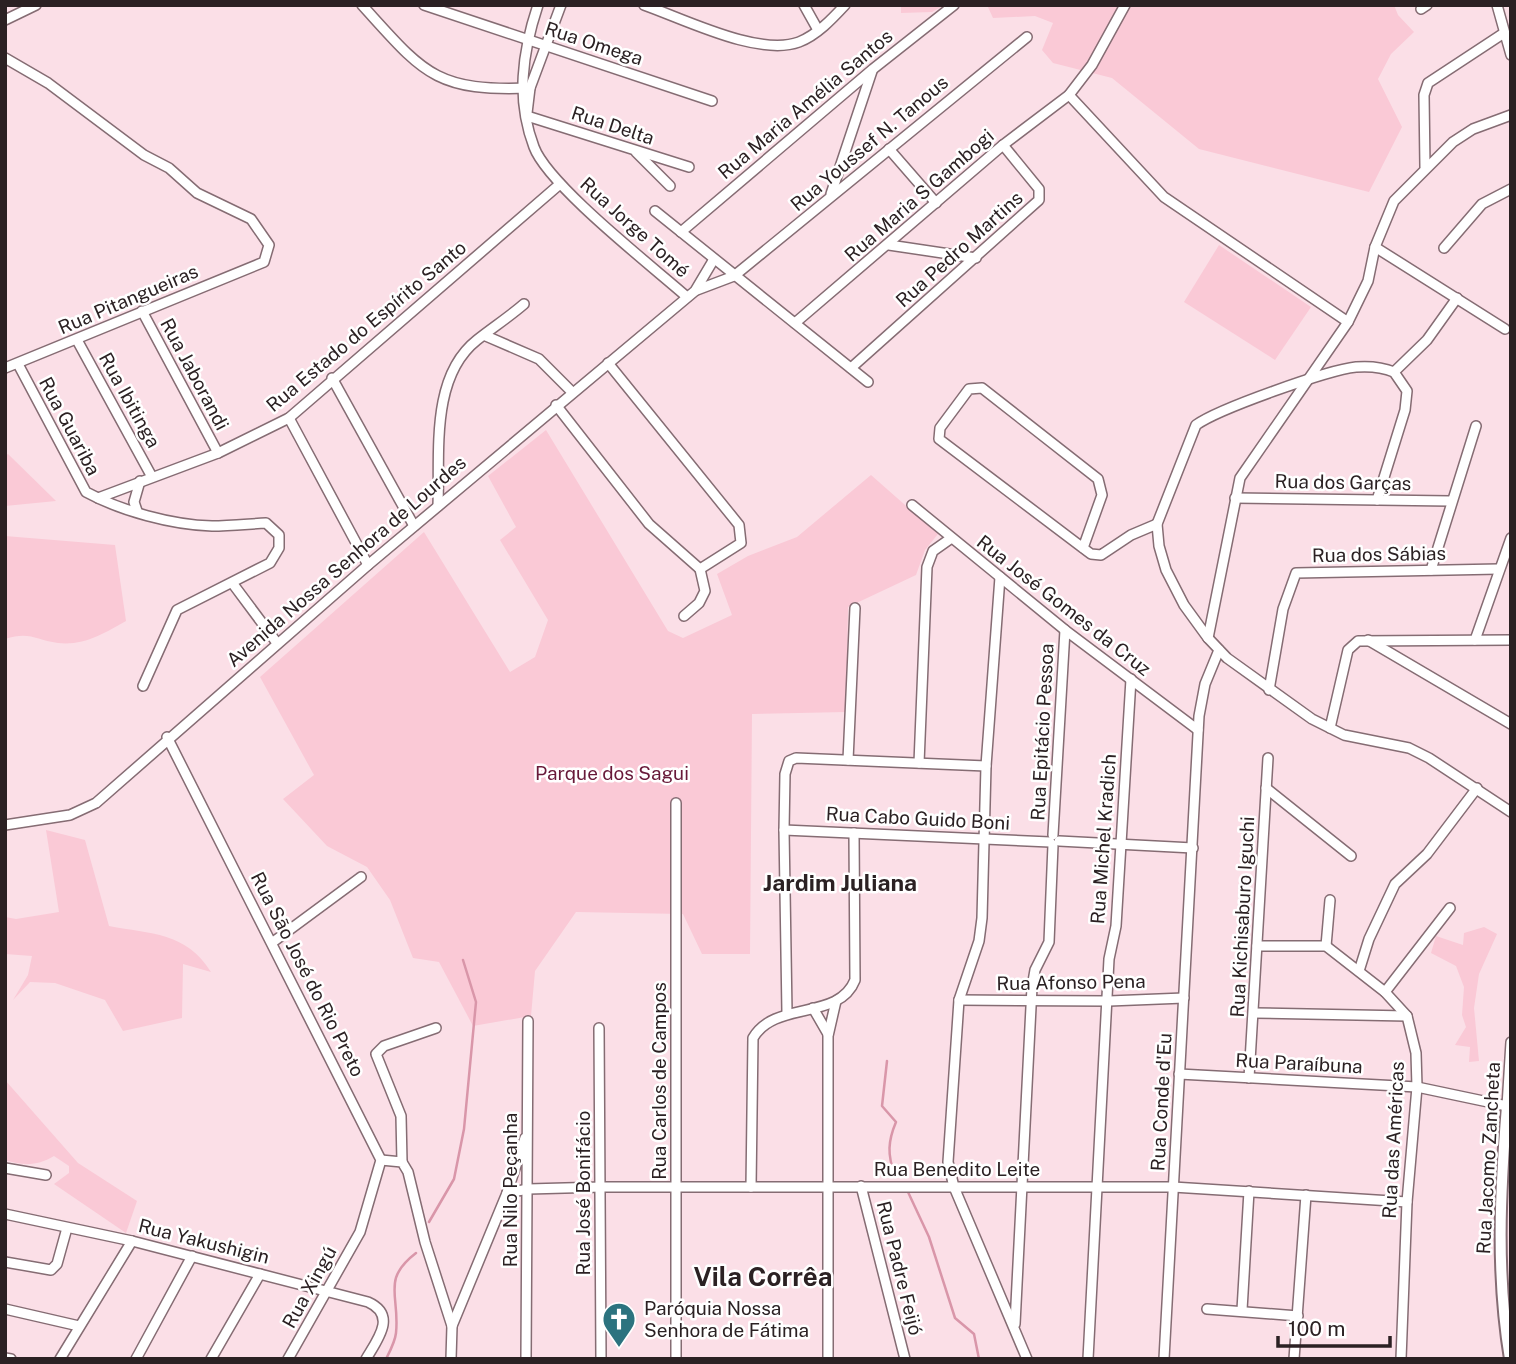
<svg xmlns="http://www.w3.org/2000/svg" width="1516" height="1364" font-family="'Public Sans',sans-serif">
  <style>
    .green { fill: #fac9d6 }
    .lines { fill: none; stroke-linecap: round; stroke-linejoin: round }
    .stream { stroke: #d996a9; stroke-width: 2.5 }
    .minor-casing { stroke: #856c73; stroke-width: 12 }
    .tertiary-casing { stroke: #856c73; stroke-width: 14 }
    .minor { stroke: #fff; stroke-width: 9 }
    .tertiary { stroke: #fff; stroke-width: 10 }
    .labels { text-anchor: middle; stroke-width: 5; stroke-linejoin: round; paint-order: stroke }
    .street-label { font-size: 19px; fill: #2b2123; stroke: #fff }
    .park-label { font-size: 19px; fill: #681939; stroke: #fff }
    .poi-label { font-size: 19px; fill: #2b2123; stroke: #fff; text-anchor: start }
    .quarter-label { font-size: 23px; font-weight: bold; fill: #2b2123; stroke: #fff }
    .district-label { font-size: 26px; font-weight: bold; fill: #2b2123; stroke: #fff }
  </style>
  <rect width="100%" height="100%" fill="#fbdfe7"/>
  <g class="green">
    <polygon points="901,5 944,5 932,12 901,13"/>
    <polygon points="987,5 1394,5 1398,15 1414,32 1391,54 1378,79 1402,127 1369,192 1199,149 1112,78 1053,63 1042,50 1053,23 1035,16 993,18"/>
    <polygon points="1219,245 1311,307 1275,360 1184,302"/>
    <polygon points="546,430 668,631 683,638 732,615 717,574 748,556 797,537 871,475 938,534 925,550 916,575 848,607 846,712 752,714 750,954 702,954 683,914 576,912 535,971 531,1016 473,1026 439,962 413,958 390,900 367,867 327,846 283,799 314,775 260,677 424,532 510,672 535,657 548,620 500,540 516,527 488,476"/>
    <polygon points="8,454 56,501 5,506 5,456"/>
    <path d="M5,536L115,545L126,621C105,633 84,646 58,643C35,640 30,631 5,639Z"/>
    <path d="M46,830L85,840L109,926C151,934 186,932 211,972L183,964L182,1018L123,1031L105,1000L55,983L30,982L13,1000L28,975L32,956L5,954V917L16,919L59,912Z"/>
    <polygon points="1484,927 1497,934 1479,974 1474,1008 1479,1061 1469,1062 1470,1047 1455,1045 1466,1027 1462,1015 1464,987 1456,966 1431,953 1436,936 1463,945 1464,933"/>
    <path d="M5,1080L78,1163L137,1201L126,1233L54,1184L69,1173V1166L54,1156C37,1166 24,1166 5,1160Z"/>
  </g>
  <g class="lines">
    <g class="stream">
      <path d="M887,1061L882,1106L896,1122C888,1141 887,1155 895,1175"/>
      <polyline points="908,1192 929,1237 955,1318 974,1334 979,1359"/>
      <polyline points="429,1222 454,1179 464,1129 476,1002 463,960"/>
      <path d="M386,1359C390,1351 395,1342 396,1333C400,1295 381,1280 416,1253"/>
    </g>
    <defs>
      <g id="minor">
        <path d="M362,5C423,72 434,92 530,88"/>
        <polyline points="424,5 712,101"/>
        <path d="M538,5C522,53 516,100 534,147C548,185 652,266 687,297"/>
        <path d="M644,5C684,19 759,57 799,42C817,35 832,19 845,5"/>
        <polyline points="804,5 818,30"/>
        <polyline points="1497,5 1511,55"/>
        <polyline points="1421,9 1427,5"/>
        <polyline points="5,20 36,5"/>
        <polyline points="5,58 48,83 144,155 169,168 197,193 251,219 269,245 264,262 5,368"/>
        <polyline points="1069,95 1164,197 1348,322"/>
        <polyline points="527,113 530,88 561,5"/>
        <polyline points="527,116 689,167"/>
        <polyline points="889,149 936,203"/>
        <polyline points="636,152 670,186"/>
        <polyline points="1425,167 1424,95 1428,83 1504,33"/>
        <polyline points="831,194 872,71"/>
        <polyline points="655,211 868,382"/>
        <polyline points="681,232 873,69 954,5"/>
        <polyline points="889,245 976,258"/>
        <polyline points="1375,247 1505,329"/>
        <polyline points="1444,248 1482,204 1511,189"/>
        <polyline points="697,290 734,276 1027,37"/>
        <polyline points="142,311 218,453"/>
        <polyline points="795,323 1003,145 1069,95 1092,65 1125,5"/>
        <polyline points="486,336 539,359 572,392"/>
        <polyline points="77,340 152,477"/>
        <polyline points="608,363 739,525 741,543 700,569"/>
        <path d="M18,364L86,492C121,511 172,525 212,526C230,526 248,524 266,523L279,535V548L270,563L177,610L143,686"/>
        <polyline points="851,368 1039,200 1039,189 1003,145"/>
        <polyline points="1394,372 1427,340 1457,298"/>
        <polyline points="332,378 414,526"/>
        <polyline points="556,405 649,524 700,569"/>
        <polyline points="289,418 368,565"/>
        <polyline points="98,498 218,453 289,418 560,184"/>
        <polyline points="1235,498 1450,501"/>
        <path d="M1377,500L1405,410L1407,391L1394,372C1382,367 1369,366 1356,367C1328,370 1218,409 1196,425L1157,524L1159,546L1166,570L1184,605L1208,638L1227,658L1312,719L1344,735L1409,748L1429,758L1511,812"/>
        <polyline points="912,505 1065,630 1198,730"/>
        <path d="M438,506C440,453 430,377 477,340C492,328 509,317 524,304"/>
        <polyline points="137,511 134,502 140,481"/>
        <polyline points="1083,548 1102,495 1098,479 982,388 969,389 940,428 939,439 1083,548 1091,554 1101,555 1131,535 1157,524"/>
        <polyline points="1431,570 1476,426"/>
        <polyline points="1000,577 986,766 982,918 979,941 959,1000 948,1162 954,1187 1027,1359"/>
        <polyline points="233,584 277,643"/>
        <polyline points="684,616 699,603 705,591 700,569"/>
        <polyline points="1208,638 1240,478 1348,322 1368,281 1375,247 1394,201 1453,142 1473,129 1511,115"/>
        <polyline points="1368,640 1511,724"/>
        <polyline points="1475,640 1511,538"/>
        <polyline points="1269,690 1283,609 1296,573 1499,569"/>
        <polyline points="1330,728 1348,650 1358,641 1511,640"/>
        <polyline points="167,737 381,1160 360,1232 288,1359"/>
        <polyline points="848,760 855,608"/>
        <polyline points="919,763 927,567 933,551 950,539"/>
        <polyline points="1266,788 1351,856"/>
        <polyline points="5,825 70,815 96,803 368,565 695,291 714,259"/>
        <polyline points="784,830 1050,842"/>
        <polyline points="1053,835 1065,630"/>
        <polyline points="1059,841 1193,848"/>
        <polyline points="273,942 361,877"/>
        <polyline points="1257,946 1326,946 1385,992 1407,1016 1416,1053 1417,1087 1407,1202 1401,1359"/>
        <polyline points="1326,946 1330,900"/>
        <polyline points="1359,971 1369,939 1395,884 1427,854 1477,788"/>
        <polyline points="1385,992 1450,908"/>
        <polyline points="959,1000 1109,1001 1184,998"/>
        <polyline points="813,1008 828,1034"/>
        <polyline points="787,1013 784,830 785,774 789,761 796,758 986,766"/>
        <polyline points="1254,1013 1407,1016"/>
        <polyline points="599,1028 601,1359"/>
        <polyline points="1179,1074 1417,1087 1507,1106 1511,1042"/>
        <polyline points="1249,1078 1268,758"/>
        <polyline points="381,1160 402,1162 408,1172 425,1242 452,1326"/>
        <polyline points="402,1162 401,1116 376,1054 384,1046 436,1028"/>
        <polyline points="5,1168 46,1175"/>
        <polyline points="861,1186 905,1359"/>
        <path d="M751,1187L753,1038C775,1000 839,1021 855,980L854,833"/>
        <polyline points="507,1193 528,1189 602,1187 1173,1187 1407,1202"/>
        <path d="M5,1214L132,1241L368,1302C397,1315 378,1339 366,1359"/>
        <polyline points="5,1262 51,1270 57,1264 67,1228"/>
        <polyline points="5,1309 79,1326"/>
        <polyline points="1207,1309 1298,1316"/>
        <polyline points="1242,1310 1249,1191"/>
        <polyline points="1015,1324 1032,987 1035,970 1049,942 1053,845"/>
        <polyline points="5,1358 11,1359"/>
        <polyline points="60,1359 132,1241"/>
        <polyline points="136,1359 192,1256"/>
        <polyline points="211,1359 260,1274"/>
        <polyline points="451,1359 452,1326 507,1193 525,1138"/>
        <polyline points="526,1359 528,1021"/>
        <polyline points="676,1359 676,803"/>
        <polyline points="828,1359 828,1036 836,1001"/>
        <polyline points="1088,1359 1109,959 1116,926 1131,679"/>
        <polyline points="1164,1359 1199,716 1205,684 1219,650"/>
        <polyline points="1294,1359 1306,1195"/>
      </g>
      <path id="tertiary" d="M1510,1359C1496,1274 1500,1191 1507,1106L1511,1107"/>
    </defs>
    <use href="#minor" class="minor-casing"/>
    <use href="#tertiary" class="tertiary-casing"/>
    <use href="#minor" class="minor"/>
    <use href="#tertiary" class="tertiary"/>
  </g>
  <defs>
    <symbol id="church-pin" viewBox="-11 -11 22 30"><path d="M0 17L-7.5 6A9.5 9.5 0 1 1 7.5 6Z" fill="#2c737f" stroke="#fff"/><path d="M-1.2-6h2.4v3.5h3.3v2.4h-3.3V6h-2.4V-.1h-3.3v-2.4h3.3Z" fill="#fff"/></symbol>
  </defs>
  <g fill-rule="evenodd">
    <use href="#church-pin" x="600" y="1300" width="38" height="52"/>
  </g>
  <g class="labels">
    <g class="street-label">
      <text transform="translate(594 43) rotate(18)" y="7">Rua Omega</text>
      <text transform="translate(805 104) rotate(-40)" y="7">Rua Maria Amélia Santos</text>
      <text transform="translate(613 125) rotate(18)" y="7">Rua Delta</text>
      <text transform="translate(869 143) rotate(-40)" y="7">Rua Youssef N. Tanous</text>
      <text transform="translate(919 195) rotate(-41)" y="7">Rua Maria S Gambogi</text>
      <text transform="translate(635 227) rotate(42)" y="7">Rua Jorge Tomé</text>
      <text transform="translate(959 249) rotate(-42)" y="7">Rua Pedro Martins</text>
      <text transform="translate(128 299) rotate(-23)" y="7">Rua Pitangueiras</text>
      <text transform="translate(366 326) rotate(-40)" y="7">Rua Estado do Espírito Santo</text>
      <text transform="translate(195 374) rotate(62)" y="7">Rua Jaborandi</text>
      <text transform="translate(130 400) rotate(61)" y="7">Rua Ibitinga</text>
      <text transform="translate(70 426) rotate(62)" y="7">Rua Guariba</text>
      <text transform="translate(1343 482) rotate(1)" y="7">Rua dos Garças</text>
      <text transform="translate(1379 554) rotate(-1)" y="7">Rua dos Sábias</text>
      <text transform="translate(346 561) rotate(-41)" y="7">Avenida Nossa Senhora de Lourdes</text>
      <text transform="translate(1064 605) rotate(38)" y="7">Rua José Gomes da Cruz</text>
      <text transform="translate(1042 732) rotate(-87)" y="7">Rua Epitácio Pessoa</text>
      <text transform="translate(918 818) rotate(3)" y="7">Rua Cabo Guido Boni</text>
      <text transform="translate(1103 839) rotate(-86)" y="7">Rua Michel Kradich</text>
      <text transform="translate(1242 917) rotate(-87)" y="7">Rua Kichisaburo Iguchi</text>
      <text transform="translate(308 974) rotate(63)" y="7">Rua São José do Rio Preto</text>
      <text transform="translate(1071 982) rotate(-1)" y="7">Rua Afonso Pena</text>
      <text transform="translate(1299 1063) rotate(3)" y="7">Rua Paraíbuna</text>
      <text transform="translate(659 1081) rotate(-90)" y="7">Rua Carlos de Campos</text>
      <text transform="translate(1161 1102) rotate(-87)" y="7">Rua Conde d'Eu</text>
      <text transform="translate(1393 1140) rotate(-87)" y="7">Rua das Américas</text>
      <text transform="translate(1488 1158) rotate(-87)" y="7">Rua Jacomo Zancheta</text>
      <text x="957" y="1176">Rua Benedito Leite</text>
      <text transform="translate(510 1190) rotate(-90)" y="7">Rua Nilo Peçanha</text>
      <text transform="translate(583 1193) rotate(-90)" y="7">Rua José Bonifácio</text>
      <text transform="translate(204 1241) rotate(14)" y="7">Rua Yakushigin</text>
      <text transform="translate(900 1268) rotate(76)" y="7">Rua Padre Feijó</text>
      <text transform="translate(309 1287) rotate(-61)" y="7">Rua Xingú</text>
    </g>
    <g class="park-label">
      <text x="612" y="780">Parque dos Sagui</text>
    </g>
    <g class="poi-label">
      <text x="644" y="1315">Paróquia Nossa<tspan x="644" dy="22">Senhora de Fátima</tspan></text>
    </g>
    <g class="quarter-label">
      <text x="840" y="891">Jardim Juliana</text>
    </g>
    <g class="district-label">
      <text x="763" y="1286">Vila Corrêa</text>
    </g>
  </g>
  <rect width="1516" height="1364" fill="none" stroke="#2b2123" stroke-width="14"/>
  <path d="M1278 1336v10h112v-10" fill="none" stroke="#2b2123" stroke-width="3.5"/>
  <text x="1288" y="1336" font-size="21" fill="#2b2123" stroke="#ffffff" stroke-width="5" paint-order="stroke">100 m</text>
</svg>
